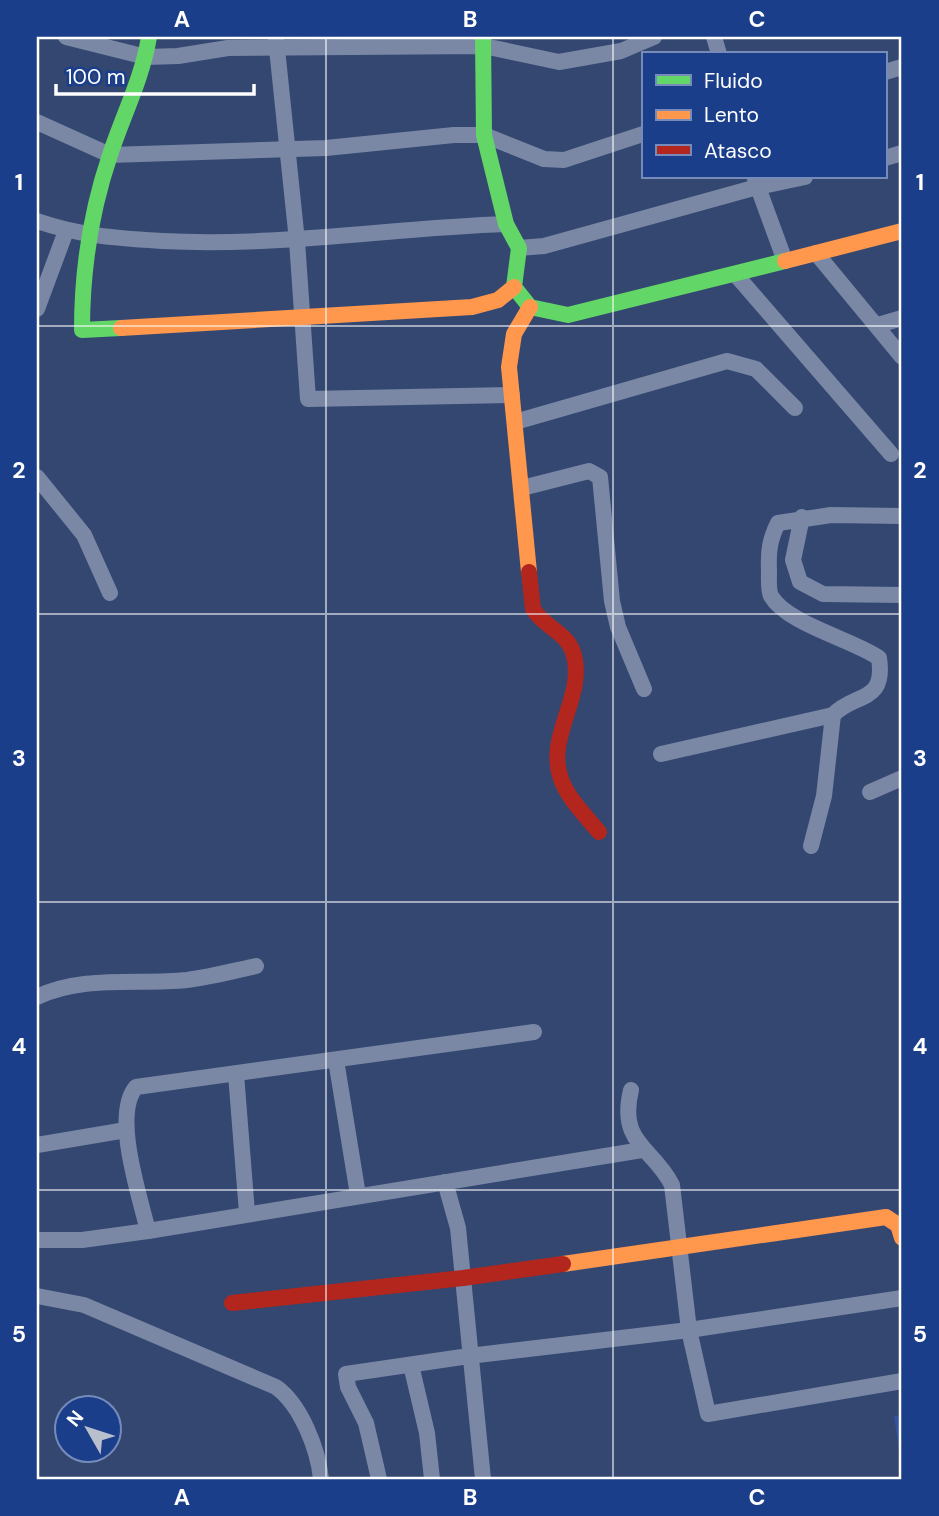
<svg xmlns="http://www.w3.org/2000/svg" width="939" height="1516" font-family="'DM Sans',sans-serif">
  <style>
    .green { fill: #2e54a1 }
    .lines { fill: none; stroke-linecap: round; stroke-linejoin: round }
    .street { stroke: #7a88a5; stroke-width: 16 }
    .fast { stroke: #63d668; stroke-width: 16 }
    .slow { stroke: #ff974d; stroke-width: 16 }
    .jam { stroke: #b3261e; stroke-width: 16 }
    .grid { fill: none; stroke: #fff; stroke-width: 2; stroke-opacity: 0.55 }
    .neatline { fill: none; stroke: #fff; stroke-width: 2.5 }
    .grid-label { font-size: 23px; text-anchor: middle; font-weight: bold; fill: #fff }
  </style>
  <rect width="100%" height="100%" fill="#334771"/>
  <polygon class="green" points="902,1415 902,1455 900,1456 894,1416"/>
  <g class="lines">
    <g class="street">
      <polyline points="66,37 146,57 178,56 228,48 484,46 559,62 621,51 654,37"/>
      <polyline points="714,37 719,54"/>
      <polyline points="276,39 297,241 308,399 512,395"/>
      <polyline points="885,72 902,67"/>
      <polyline points="37,122 110,155 326,148 454,135 484,135 544,159 564,160 643,134"/>
      <polyline points="885,158 902,153"/>
      <polyline points="755,179 785,261"/>
      <path d="M37,221C81,236 116,238 162,241C278,247 391,228 506,224"/>
      <polyline points="519,248 544,246 757,187 805,177"/>
      <polyline points="816,253 902,357"/>
      <polyline points="736,275 891,454"/>
      <polyline points="37,309 66,231"/>
      <polyline points="878,325 902,318"/>
      <polyline points="515,422 727,361 756,369 795,408"/>
      <polyline points="37,477 84,535 110,593"/>
      <polyline points="522,488 589,471 600,477 612,601 618,627 644,689"/>
      <polyline points="802,517 793,560 800,582 823,594 902,595"/>
      <polyline points="661,754 833,715"/>
      <polyline points="870,792 902,778"/>
      <path d="M811,846L824,796L833,715C855,692 886,704 879,658C854,640 787,624 771,596C768,590 769,578 769,570C768,551 770,539 778,523L831,515L902,516"/>
      <path d="M37,997C83,975 137,985 187,980C210,977 233,971 256,966"/>
      <polyline points="336,1060 358,1195"/>
      <polyline points="236,1074 247,1213"/>
      <path d="M631,1090C618,1144 653,1147 672,1185L689,1330L708,1414L902,1381"/>
      <polyline points="37,1145 126,1130"/>
      <polyline points="445,1182 458,1228 483,1479"/>
      <path d="M148,1231C140,1197 112,1115 136,1087L534,1032"/>
      <polyline points="37,1240 82,1240 148,1231 642,1150"/>
      <path d="M37,1296L84,1305L276,1387C301,1405 318,1449 321,1479"/>
      <polyline points="411,1365 427,1433 432,1479"/>
      <polyline points="379,1479 366,1423 348,1387 346,1374 469,1356 689,1330 902,1298"/>
    </g>
    <g class="fast">
      <polyline points="483,37 484,135 506,224 519,248 514,287 530,307 568,315 785,261"/>
      <path d="M121,328L82,330C82,270 91,211 110,155C123,115 142,79 149,37"/>
    </g>
    <g class="slow">
      <polyline points="785,261 902,231"/>
      <polyline points="121,328 472,307 498,300 514,287"/>
      <polyline points="529,572 509,367 514,334 530,307"/>
      <polyline points="563,1264 886,1217 898,1225 902,1238"/>
    </g>
    <g class="jam">
      <path d="M529,572L533,609C543,626 567,633 573,652C587,696 545,735 561,779C568,799 586,816 599,832"/>
      <polyline points="232,1303 463,1278 563,1264"/>
    </g>
  </g>
  <path class="grid" d="M326,37V1479M613,37V1479M37,326H902M37,614H902M37,902H902M37,1190H902"/>
  <rect width="939" height="1516" fill="none" stroke="#1a3e8a" stroke-width="77"/>
  <rect x="642" y="52" width="245" height="126" fill="#1a3e8a" stroke="#768bb9" stroke-width="2"/>
  <rect x="656" y="75" width="35" height="10" fill="#63d668" stroke="#768bb9" stroke-width="2"/>
  <text x="704" y="88" font-size="21" fill="#ffffff">Fluido</text>
  <rect x="656" y="110" width="35" height="10" fill="#ff974d" stroke="#768bb9" stroke-width="2"/>
  <text x="704" y="122" font-size="21" fill="#ffffff">Lento</text>
  <rect x="656" y="145" width="35" height="10" fill="#b3261e" stroke="#768bb9" stroke-width="2"/>
  <text x="704" y="158" font-size="21" fill="#ffffff">Atasco</text>
  <g transform="translate(88 1429) rotate(309)"><circle r="33" fill="#1a3e8a" stroke="#768bb9" stroke-width="2"/>
  <path d="M0-5L12 26L0 18L-12 26Z" fill="#b8bfcd"/>
  <text y="-10" font-size="19" font-weight="bold" text-anchor="middle" fill="#ffffff">N</text>
  </g>
  <path d="M56 84v10h198v-10" fill="none" stroke="#ffffff" stroke-width="3.5"/>
  <text x="66" y="84" font-size="21" fill="#ffffff" stroke="#1a3e8a" stroke-width="5" paint-order="stroke">100 m</text>
  <rect x="38" y="38" width="862" height="1440" class="neatline"/>
  <g class="grid-label">
    <text x="182" y="27">A</text>
    <text x="470" y="27">B</text>
    <text x="757" y="27">C</text>
    <text x="19" y="190">1</text>
    <text x="920" y="190">1</text>
    <text x="19" y="478">2</text>
    <text x="920" y="478">2</text>
    <text x="19" y="766">3</text>
    <text x="920" y="766">3</text>
    <text x="19" y="1054">4</text>
    <text x="920" y="1054">4</text>
    <text x="19" y="1342">5</text>
    <text x="920" y="1342">5</text>
    <text x="182" y="1505">A</text>
    <text x="470" y="1505">B</text>
    <text x="757" y="1505">C</text>
  </g>
</svg>
